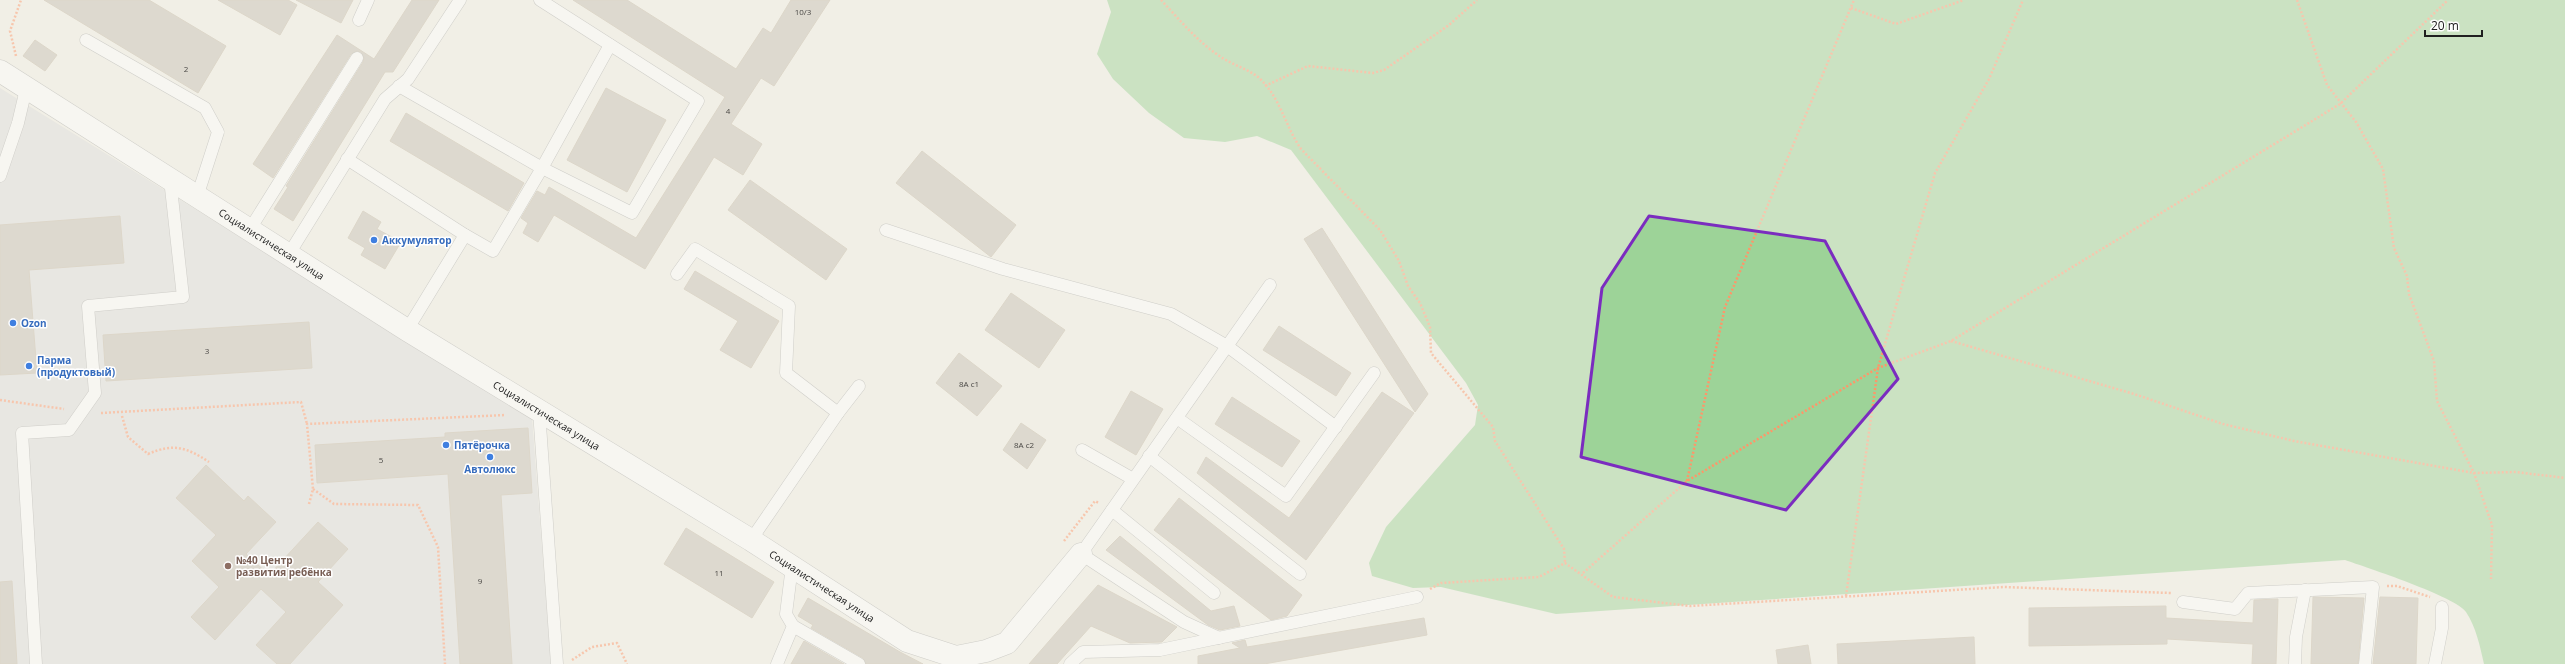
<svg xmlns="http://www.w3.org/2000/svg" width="2565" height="664" font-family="'Open Sans',sans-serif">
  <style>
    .residential { fill: #dedddd }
    .forest { fill: #9dd398 }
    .building { fill: #c6bfb4; stroke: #c4b9a7 }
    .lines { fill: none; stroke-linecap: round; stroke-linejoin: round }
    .lane-casing { stroke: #a7a7a7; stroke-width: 13 }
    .street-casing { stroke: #a7a7a7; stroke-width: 23 }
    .path { stroke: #ff9669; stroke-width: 2.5; stroke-dasharray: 2 2; stroke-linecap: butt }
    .lane { stroke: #fff; stroke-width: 12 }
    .street { stroke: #fff; stroke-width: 22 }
    .marked { fill: none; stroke: #7b2cbf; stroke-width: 3; stroke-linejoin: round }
    .shop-dot { fill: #3f7fe0; stroke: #fff; stroke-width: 1.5 }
    .education-dot { fill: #8d6e63; stroke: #fff; stroke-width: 1.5 }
    .labels { text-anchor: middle; stroke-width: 3; stroke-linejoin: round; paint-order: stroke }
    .number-label { font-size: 8px; fill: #4a4845 }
    .shop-label { font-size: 10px; font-weight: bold; fill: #366cbe; stroke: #fff; text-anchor: start }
    .street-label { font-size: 10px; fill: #202020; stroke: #fff }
    .education-label { font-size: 10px; font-weight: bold; fill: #785e54; stroke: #fff; text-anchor: start }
  </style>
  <rect width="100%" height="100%" fill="#f1efe6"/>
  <polygon class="residential" points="0,88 532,418 551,664 0,664"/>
  <path class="forest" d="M1107,0H2565V664H2484C2480,646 2476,627 2466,612C2457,597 2365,567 2345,560L1556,614L1441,587L1413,588L1372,576L1369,563L1386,527L1475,425L1478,405L1466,383L1291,150L1257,136L1225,142L1184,138L1149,113L1113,79L1097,54L1111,12Z"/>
  <g class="building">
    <polygon points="44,0 149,0 226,46 198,93"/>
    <polygon points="218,0 288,0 297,5 280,35"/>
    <polygon points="296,0 353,0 341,23"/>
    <polygon points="412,0 439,0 393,72 385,72 293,221 274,209 288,187 286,186 363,62 364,58 361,52 357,51 351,54 273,178 253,164 337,35 374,59"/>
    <polygon points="573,0 627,0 736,69 763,28 771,33 791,0 830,0 774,86 761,78 731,124 762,144 743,175 714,157 645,269 554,215 538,242 523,233 528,223 521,218 537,191 545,195 549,187 636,238 725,97"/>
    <polygon points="35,40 57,55 45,71 23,56"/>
    <polygon points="606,88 666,120 627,192 567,160"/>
    <polygon points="406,113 524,183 508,211 390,141"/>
    <polygon points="922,151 1016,225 991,257 896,183"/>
    <polygon points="750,180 847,249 826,280 728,210"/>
    <polygon points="363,211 381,222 377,229 401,242 385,269 361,255 365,248 348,238"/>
    <polygon points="120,216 124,263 29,270 37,373 0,375 0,225"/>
    <polygon points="1322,228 1428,394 1415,412 1304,239"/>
    <polygon points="695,271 779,321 751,368 720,350 738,321 684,289"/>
    <polygon points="1011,293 1065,330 1039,368 985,330"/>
    <polygon points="309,322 312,368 106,381 103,335"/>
    <polygon points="1279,326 1351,373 1336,396 1263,350"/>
    <polygon points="959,353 1002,386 977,416 936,383"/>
    <polygon points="1131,391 1163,409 1136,455 1105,437"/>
    <polygon points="1382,392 1414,413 1306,560 1197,473 1206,457 1289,518"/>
    <polygon points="1232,397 1300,441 1282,467 1215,424"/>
    <polygon points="1021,423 1046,440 1027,469 1003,450"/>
    <polygon points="528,428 532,493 501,495 512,664 460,664 448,474 317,483 315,445 445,437 445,433"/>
    <polygon points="206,465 244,501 248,496 276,522 246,554 269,575 318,522 348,549 318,582 343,605 290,664 277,664 256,645 286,612 261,589 215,640 191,617 219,587 192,561 216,535 176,498"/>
    <polygon points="1179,498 1302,595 1287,616 1271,620 1154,530"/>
    <polygon points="686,528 774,582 752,618 664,564"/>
    <polygon points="1120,536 1211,611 1234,606 1240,626 1220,630 1208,625 1106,550"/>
    <polygon points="12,581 17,664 0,664 0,582"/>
    <polygon points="1098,585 1177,627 1162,642 1130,643 1091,626 1057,664 1029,664"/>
    <polygon points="2313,597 2364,598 2358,664 2311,664"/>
    <polygon points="2380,597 2418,598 2416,664 2373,664"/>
    <polygon points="808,598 900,652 923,664 866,664 863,658 811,628 813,625 798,616"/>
    <polygon points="2278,599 2276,664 2252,664 2253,644 2167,639 2167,644 2029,646 2029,608 2166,606 2166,618 2253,623 2254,600"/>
    <polygon points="1424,618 1427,635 1264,664 1198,664 1198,656 1240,648 1232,643 1245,640 1247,647"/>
    <polygon points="1974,637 1975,664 1838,664 1837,644"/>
    <polygon points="804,641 844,664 791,664"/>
    <polygon points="1808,645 1811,664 1778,664 1776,650"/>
  </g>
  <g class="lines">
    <defs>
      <g id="lane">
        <polyline points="359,20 368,0"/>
        <polyline points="86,40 205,108 218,132 197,197"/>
        <polyline points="399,86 542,168 632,213 698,101 540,0"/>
        <polyline points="347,159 465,235 493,251 542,168 610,45"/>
        <polyline points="0,176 18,123 26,89"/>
        <polyline points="250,229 357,58"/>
        <polyline points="886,230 1003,269 1171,314 1227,346 1336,427"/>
        <polyline points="289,254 385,99 408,79 460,0"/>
        <polyline points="677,274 695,249 789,306 786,373 838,413 751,540"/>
        <polyline points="407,330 465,235"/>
        <polyline points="539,411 557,664"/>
        <polyline points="838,413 859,386"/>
        <polyline points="1177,418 1286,496 1374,373"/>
        <polyline points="1082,450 1133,479"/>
        <polyline points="1149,456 1300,574"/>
        <polyline points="1112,510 1214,593"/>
        <polyline points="2183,602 2235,609 2248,593 2373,587 2365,664"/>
        <polyline points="793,626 859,664"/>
        <polyline points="1219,638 1184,622 1081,554 1270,285"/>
        <polyline points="36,664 22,433 69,430 95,393 88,306 183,297 170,179"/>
        <polyline points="777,664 793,626 786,614 792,566"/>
        <polyline points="1070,664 1083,652 1160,650 1417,597"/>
        <polyline points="2295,664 2296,637 2305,590"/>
        <polyline points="2435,664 2442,628 2442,607"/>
      </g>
      <g id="street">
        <path id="s1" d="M0,71L407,330L751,540L907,641L956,657L986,651L1007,643L1081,554"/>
      </g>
    </defs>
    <use href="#lane" class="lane-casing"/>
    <use href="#street" class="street-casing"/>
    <g class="path">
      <path d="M1161,0C1179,19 1196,40 1218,55C1230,64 1246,68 1258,77C1280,96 1285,126 1301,149L1380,230L1399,261L1408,286L1420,303L1430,327L1431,353L1493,427L1495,441L1564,549L1565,563"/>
      <polyline points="2297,0 2327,85 2356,122 2383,169 2394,248 2407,276 2409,294 2434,361 2437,401 2474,473 2492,525 2491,579"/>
      <polyline points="1851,8 1896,24 1964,0"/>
      <polyline points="16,56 10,31 21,0"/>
      <polyline points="1265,86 1308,66 1373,73 1384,70 1449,25 1477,0"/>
      <polyline points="1951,341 2134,394 2223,424 2294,441 2474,473 2516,472 2565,478"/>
      <polyline points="0,400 64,409"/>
      <polyline points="101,413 301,402 307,424"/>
      <path d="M122,416L128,437L148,454C174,443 186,447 209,462"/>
      <polyline points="1687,481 1725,307 1854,0"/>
      <polyline points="313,489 334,504 418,505 438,547 445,664"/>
      <polyline points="309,504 313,489 307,424 506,415"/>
      <polyline points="1064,541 1095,501 1099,503"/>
      <polyline points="1583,573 1687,481 1878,368 1951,341 2340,104 2448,0"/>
      <polyline points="2387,586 2397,586 2430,597"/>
      <polyline points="1430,589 1441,583 1539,577 1565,563 1613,597 1690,606 2004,587 2171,593"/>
      <polyline points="1846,596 1878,368 1896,306 1935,173 1989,79 2023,0"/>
      <polyline points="572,660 592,647 617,643 627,664"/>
    </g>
    <use href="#lane" class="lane"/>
    <use href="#street" class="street"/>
  </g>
  <path d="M0 0H2565V664H0ZM1649,216L1825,241L1898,379L1786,510L1581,457L1602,288Z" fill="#f1efe6" fill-opacity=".55" fill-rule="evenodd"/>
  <path class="marked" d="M1649,216L1825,241L1898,379L1786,510L1581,457L1602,288Z"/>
  <g class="shop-dot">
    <circle cx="374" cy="240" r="4"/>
    <circle cx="13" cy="323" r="4"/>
    <circle cx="29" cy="366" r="4"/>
    <circle cx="446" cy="445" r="4"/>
    <circle cx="490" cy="457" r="4"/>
  </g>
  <circle class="education-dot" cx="228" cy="566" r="4"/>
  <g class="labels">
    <g class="number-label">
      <text x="803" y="15">10/3</text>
      <text x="186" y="72">2</text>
      <text x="728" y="114">4</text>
      <text x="207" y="354">3</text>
      <text x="969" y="387">8А с1</text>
      <text x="1024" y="448">8А с2</text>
      <text x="381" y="463">5</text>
      <text x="719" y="576">11</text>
      <text x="480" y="584">9</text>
    </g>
    <g class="shop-label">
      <text x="382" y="244">Аккумулятор</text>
      <text x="21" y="327">Ozon</text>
      <text x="37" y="364">Парма<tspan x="37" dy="12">(продуктовый)</tspan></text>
      <text x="454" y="449">Пятёрочка</text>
      <text x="490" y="473" text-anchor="middle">Автолюкс</text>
    </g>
    <g class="street-label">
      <text dy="4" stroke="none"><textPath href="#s1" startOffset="322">Социалистическая улица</textPath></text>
      <text dy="4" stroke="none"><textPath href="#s1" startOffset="646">Социалистическая улица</textPath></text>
      <text dy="4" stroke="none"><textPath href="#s1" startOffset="970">Социалистическая улица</textPath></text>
    </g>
    <g class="education-label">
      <text x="236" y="564">№40 Центр<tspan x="236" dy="12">развития ребёнка</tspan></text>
    </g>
  </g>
  <path d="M2425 30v6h57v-6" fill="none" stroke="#202020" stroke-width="2"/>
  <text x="2431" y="30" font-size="12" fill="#202020" stroke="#ffffff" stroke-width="3" paint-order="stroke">20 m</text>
</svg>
